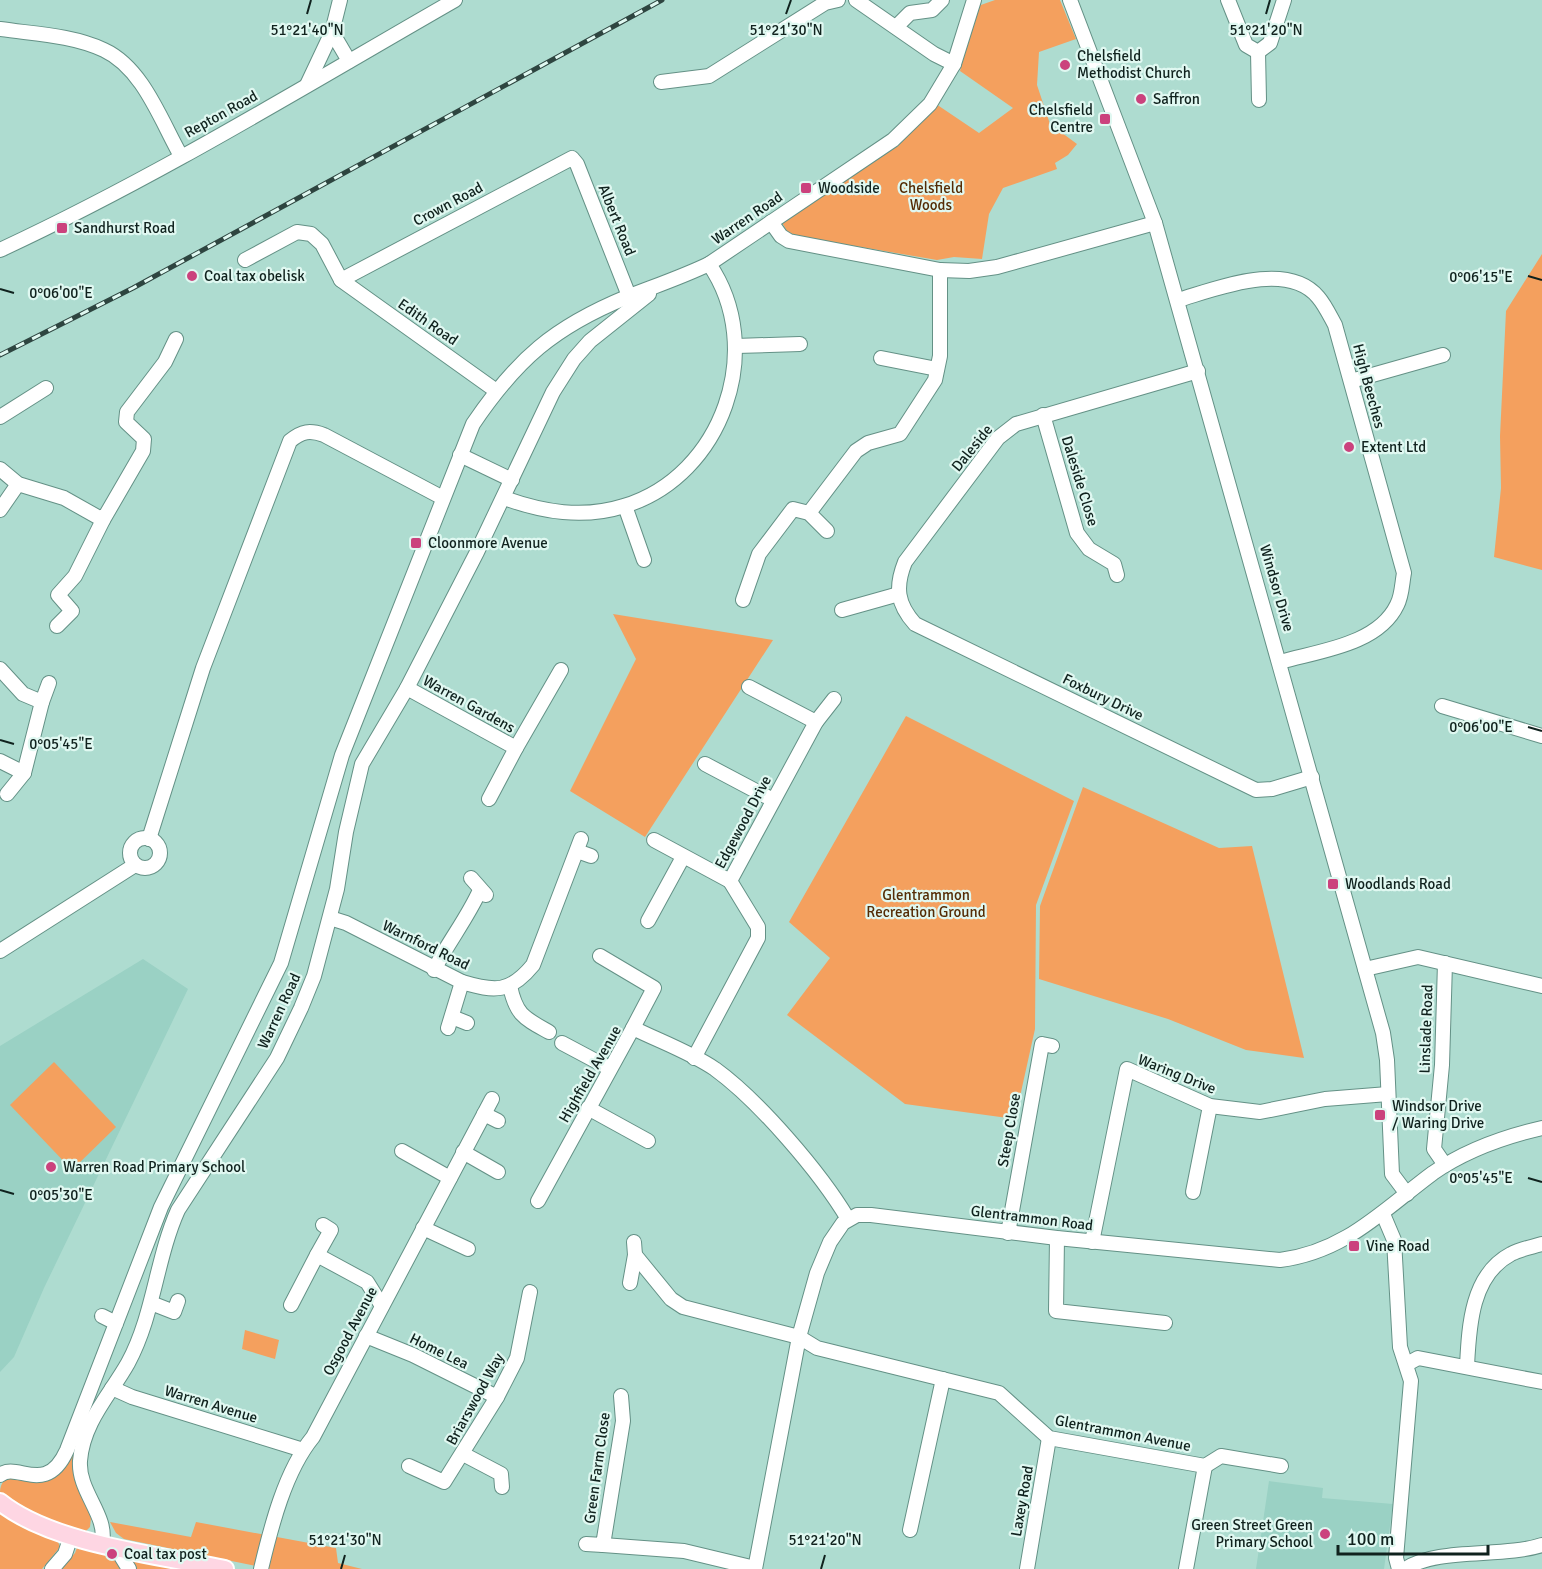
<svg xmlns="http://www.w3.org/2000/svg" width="1542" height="1569" font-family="Signika,sans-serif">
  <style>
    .built { fill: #9ad1c4 }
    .green { fill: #f4a05e }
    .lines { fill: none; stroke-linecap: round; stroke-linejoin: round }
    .minor-casing { stroke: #649186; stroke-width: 16 }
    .major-casing { stroke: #fff; stroke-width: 20 }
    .minor { stroke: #fff; stroke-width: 14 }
    .major { stroke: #fed6e3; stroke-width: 16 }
    .rail-casing { stroke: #2e4540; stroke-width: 5 }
    .rail { stroke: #e0f8f1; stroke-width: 3; stroke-dasharray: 9; stroke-linecap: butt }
    .ticks { fill: none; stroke: #10221e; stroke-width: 2 }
    .poi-dot { fill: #cb427d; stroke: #e0f8f1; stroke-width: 2 }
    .labels { text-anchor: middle; stroke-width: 4.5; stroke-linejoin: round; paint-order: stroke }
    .poi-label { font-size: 15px; fill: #10221e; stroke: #e0f8f1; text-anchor: start }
    .street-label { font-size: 15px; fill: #10221e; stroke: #e0f8f1 }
    .park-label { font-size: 15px; fill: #552c05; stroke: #e0f8f1 }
    .ticks-label { font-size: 15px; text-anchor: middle; fill: #10221e; stroke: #e0f8f1; stroke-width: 4.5; stroke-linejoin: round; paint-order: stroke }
  </style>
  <rect width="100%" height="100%" fill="#aedcd0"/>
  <g class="built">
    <polygon points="143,959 188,989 44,1288 14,1357 0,1372 0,1046"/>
    <polygon points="1269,1481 1323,1488 1322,1498 1393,1504 1384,1569 1256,1569"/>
  </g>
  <g class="green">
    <polygon points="995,0 1060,0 1076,39 1039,52 1037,85 1050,124 1077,144 1068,155 1055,163 1057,169 1003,188 989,214 982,259 954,257 937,260 796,236 787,231 781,221 898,146 936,104 979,133 1013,108 960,71 978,6"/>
    <polygon points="1542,254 1542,570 1494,557 1501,488 1500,436 1506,311"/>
    <polygon points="613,614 773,640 645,837 570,791 636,659"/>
    <polygon points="906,716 1074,801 1036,905 1035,1029 1015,1119 905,1104 787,1015 830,958 789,922"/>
    <polygon points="1083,787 1219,848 1252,846 1304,1058 1246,1050 1168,1019 1039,979 1040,906"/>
    <polygon points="54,1062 116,1127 72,1170 10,1105"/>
    <polygon points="245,1330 279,1340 275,1359 242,1349"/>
    <path d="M76,1447L75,1475L91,1518L90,1527L85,1532L30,1516L0,1493C0,1470 24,1481 38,1481L70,1457Z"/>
    <polygon points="0,1512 23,1528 57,1539 60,1547 42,1569 0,1569"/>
    <polygon points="110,1522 191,1537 196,1522 336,1548 338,1563 362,1569 271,1569 124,1539 116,1533"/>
    <polygon points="78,1545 201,1569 61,1569 75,1553"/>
  </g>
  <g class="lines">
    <defs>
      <g id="minor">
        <polyline points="856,0 934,54 954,64"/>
        <polyline points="1070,0 1155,223 1383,1033 1387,1060 1392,1174 1407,1194"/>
        <polyline points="1228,0 1246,45 1258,52 1270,43 1284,0"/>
        <polyline points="896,27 910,13 932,10 942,0"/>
        <path d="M0,29C34,34 72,35 104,50C143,68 161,121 181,156"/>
        <polyline points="332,32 349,61"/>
        <polyline points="1258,52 1259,100"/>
        <polyline points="661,82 709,76 825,3 838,0"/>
        <polyline points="307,85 332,32 340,0"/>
        <polyline points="771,222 781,236 789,241 940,270 969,271 997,267 1155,223"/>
        <path d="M0,250C157,177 305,86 455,0"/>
        <polyline points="245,260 297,232 311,234 322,244 341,280 495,390"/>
        <polyline points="341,280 572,158 577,164 629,296"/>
        <path d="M1178,300C1216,289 1287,260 1318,297C1325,305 1330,316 1335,325L1404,573C1402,583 1402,596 1397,605C1378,645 1318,651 1280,662"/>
        <polyline points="736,346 800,344"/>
        <polyline points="881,358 937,369"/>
        <path d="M1198,371L1016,424L998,438L905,562C895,587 897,604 915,624L1256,790L1272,789L1312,777"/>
        <polyline points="1351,381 1443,355"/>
        <polyline points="1043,415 1077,533 1089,549 1114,564 1117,575"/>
        <polyline points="0,417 46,388"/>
        <polyline points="460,455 512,480"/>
        <polyline points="0,469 18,484 64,498 103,520 143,451 144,439 126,422 127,412 165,362 176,339"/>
        <path d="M504,498C543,512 583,519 624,506C723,476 767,348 709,264"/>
        <polyline points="625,506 644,560"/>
        <polyline points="0,510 18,484"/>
        <polyline points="809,513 856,451 868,443 900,434 935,380 940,356 940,270"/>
        <polyline points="743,600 759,554 793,509 809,513 827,531"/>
        <polyline points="842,610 899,594"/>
        <polyline points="57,626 72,611 58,595 75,576 103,520"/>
        <polyline points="0,669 23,694 42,702 24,773 7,794"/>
        <polyline points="749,687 816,722"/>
        <polyline points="407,688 516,748 489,799"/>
        <polyline points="42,702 49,683"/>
        <polyline points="1442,706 1542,736"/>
        <polyline points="516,748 561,670"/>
        <polyline points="0,761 24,773"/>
        <polyline points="705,764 773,800"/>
        <circle cx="145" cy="853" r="15"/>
        <path d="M149,839L203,668L290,441C302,431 310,430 324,435L443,498"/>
        <polyline points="654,840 730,881"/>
        <polyline points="577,851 591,856"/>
        <polyline points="471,878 486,895"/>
        <path d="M330,918L346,923L462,982C495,992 510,993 533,965L581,839"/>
        <polyline points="648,921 683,857"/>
        <polyline points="0,951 135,865"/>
        <polyline points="600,956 654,988 633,1028"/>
        <polyline points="1365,969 1418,957 1542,986"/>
        <path d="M434,970C448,942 467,919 480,890"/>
        <path d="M510,986C516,1015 524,1018 549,1032"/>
        <polyline points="452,1017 467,1023"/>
        <polyline points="448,1028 462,982"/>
        <polyline points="562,1043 609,1068"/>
        <polyline points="694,1058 758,938 758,927 730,881 816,722 834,699"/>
        <polyline points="588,1108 648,1141"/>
        <polyline points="484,1114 498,1121"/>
        <polyline points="402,1151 450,1178"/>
        <polyline points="463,1152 498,1172"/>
        <polyline points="1445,1165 1434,1149 1442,1065 1445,963"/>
        <polyline points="1193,1192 1210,1106"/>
        <path d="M538,1201L633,1028C659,1041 690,1052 715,1069C759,1101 820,1172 848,1219"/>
        <polyline points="1383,1214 1394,1240 1400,1347 1411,1381 1396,1558 1399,1569"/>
        <polyline points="423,1228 468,1249"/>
        <polyline points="1008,1233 1042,1044 1052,1046"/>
        <polyline points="1057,1238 1056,1311 1165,1323"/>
        <polyline points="1092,1242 1127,1069 1210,1106 1260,1112 1325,1099 1388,1094"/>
        <polyline points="317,1255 331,1230 323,1225"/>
        <polyline points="635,1255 671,1299 683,1307 799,1337 817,1348 999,1393 1049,1438 1205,1466 1221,1456 1281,1466"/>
        <polyline points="630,1283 635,1255 634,1242"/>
        <polyline points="151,1303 174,1312 178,1301"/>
        <polyline points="291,1305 317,1255 367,1282 382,1306"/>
        <polyline points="102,1316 116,1323"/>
        <polyline points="366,1336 413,1355 497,1397"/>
        <polyline points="1407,1364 1418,1358 1542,1382"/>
        <path d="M1467,1366C1469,1327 1471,1275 1511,1254C1520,1249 1532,1247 1542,1244"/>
        <polyline points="112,1388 132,1397 303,1450"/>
        <polyline points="463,1454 501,1474 502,1487"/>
        <polyline points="409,1466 444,1482 497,1397 517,1358 530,1292"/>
        <path d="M0,1475C17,1461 46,1497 67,1450L161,1207L281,963L342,755L473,424C517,359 554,327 627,297C655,286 682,277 709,264L893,140L930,104L954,64L974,0"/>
        <polyline points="910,1530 943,1379"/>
        <path d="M102,1543C108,1515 78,1492 80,1461C83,1422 110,1395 128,1363C154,1315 156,1259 178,1210L277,1058L301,1008L314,976L337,889L346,832L362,764L407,688L477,552L553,392L574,359L590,341L649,294"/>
        <polyline points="586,1544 603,1545 623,1421 621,1396"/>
        <polyline points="603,1545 684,1551 755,1568"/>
        <polyline points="119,1547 121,1556 129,1569"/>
        <polyline points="52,1569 65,1554 71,1536"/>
        <path d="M261,1569C271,1527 285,1471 313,1437L492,1099"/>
        <path d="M755,1569L799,1337L817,1273L830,1242L843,1223L857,1215H871L1057,1238L1280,1260C1345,1252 1383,1210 1433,1173C1466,1150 1503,1137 1542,1128"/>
        <polyline points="1027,1569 1049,1438"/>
        <polyline points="1186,1569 1205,1466"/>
        <path d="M1405,1569C1437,1547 1503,1558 1542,1545"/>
      </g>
      <path id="major" d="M0,1502C52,1544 158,1555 225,1569"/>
    </defs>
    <use href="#minor" class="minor-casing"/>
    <use href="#major" class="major-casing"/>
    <use href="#minor" class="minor"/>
    <use href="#major" class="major"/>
    <defs>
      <polyline id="rail" points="0,355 133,288 662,0"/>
    </defs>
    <use href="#rail" class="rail-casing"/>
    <use href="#rail" class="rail"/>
  </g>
  <path class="ticks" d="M307,14L311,0M786,14L791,0M1266,14L1270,0M1528,276L1542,280M0,289L14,293M1528,727L1542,731M0,740L14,744M1528,1178L1542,1182M0,1190L14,1194M341,1569L345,1555M821,1569L825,1555"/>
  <g class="poi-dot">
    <circle cx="1065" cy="65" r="6"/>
    <circle cx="1141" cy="99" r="6"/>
    <rect x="1099" y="113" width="12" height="12" rx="3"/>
    <rect x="800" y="182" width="12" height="12" rx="3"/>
    <rect x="56" y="222" width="12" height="12" rx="3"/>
    <circle cx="192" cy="276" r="6"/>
    <circle cx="1349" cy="447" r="6"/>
    <rect x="410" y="537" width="12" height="12" rx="3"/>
    <rect x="1327" y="878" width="12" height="12" rx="3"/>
    <rect x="1374" y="1109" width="12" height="12" rx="3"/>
    <circle cx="51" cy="1167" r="6"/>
    <rect x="1348" y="1240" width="12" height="12" rx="3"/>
    <circle cx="1325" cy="1534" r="6"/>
    <circle cx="112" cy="1554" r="6"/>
  </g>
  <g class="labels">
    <g class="poi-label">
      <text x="1077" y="61">Chelsfield<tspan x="1077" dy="17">Methodist Church</tspan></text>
      <text x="1153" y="104">Saffron</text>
      <text x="1093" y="115" text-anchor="end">Chelsfield<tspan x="1093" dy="17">Centre</tspan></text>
      <text x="818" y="193">Woodside</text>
      <text x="74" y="233">Sandhurst Road</text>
      <text x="204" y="281">Coal tax obelisk</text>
      <text x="1361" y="452">Extent Ltd</text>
      <text x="428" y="548">Cloonmore Avenue</text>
      <text x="1345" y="889">Woodlands Road</text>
      <text x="1392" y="1111">Windsor Drive<tspan x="1392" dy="17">/ Waring Drive</tspan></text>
      <text x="63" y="1172">Warren Road Primary School</text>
      <text x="1366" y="1251">Vine Road</text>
      <text x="1313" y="1530" text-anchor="end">Green Street Green<tspan x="1313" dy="17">Primary School</tspan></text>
      <text x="124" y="1559">Coal tax post</text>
    </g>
    <g class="street-label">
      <text transform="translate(221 114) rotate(-29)" y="5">Repton Road</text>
      <text transform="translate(448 204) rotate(-28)" y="5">Crown Road</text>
      <text transform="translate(747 218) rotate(-34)" y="5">Warren Road</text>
      <text transform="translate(617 220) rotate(68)" y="5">Albert Road</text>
      <text transform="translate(428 322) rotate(35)" y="5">Edith Road</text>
      <text transform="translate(1369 386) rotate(75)" y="5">High Beeches</text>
      <text transform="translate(972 448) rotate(-51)" y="5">Daleside</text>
      <text transform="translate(1080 481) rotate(73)" y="5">Daleside Close</text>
      <text transform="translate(1277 588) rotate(74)" y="5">Windsor Drive</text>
      <text transform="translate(1103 697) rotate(26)" y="5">Foxbury Drive</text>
      <text transform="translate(469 704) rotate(29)" y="5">Warren Gardens</text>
      <text transform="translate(743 822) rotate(-62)" y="5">Edgewood Drive</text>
      <text transform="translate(426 945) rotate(26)" y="5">Warnford Road</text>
      <text transform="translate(279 1011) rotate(-65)" y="5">Warren Road</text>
      <text transform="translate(1426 1029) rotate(-88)" y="5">Linslade Road</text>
      <text transform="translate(590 1074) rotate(-60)" y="5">Highfield Avenue</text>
      <text transform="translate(1177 1074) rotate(22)" y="5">Waring Drive</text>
      <text transform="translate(1009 1130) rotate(-80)" y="5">Steep Close</text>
      <text transform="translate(1032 1218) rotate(7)" y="5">Glentrammon Road</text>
      <text transform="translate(350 1331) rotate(-62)" y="5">Osgood Avenue</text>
      <text transform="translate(439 1351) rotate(26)" y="5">Home Lea</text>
      <text transform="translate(475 1399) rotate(-61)" y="5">Briarswood Way</text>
      <text transform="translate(211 1404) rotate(17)" y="5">Warren Avenue</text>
      <text transform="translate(1123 1433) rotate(11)" y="5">Glentrammon Avenue</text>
      <text transform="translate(597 1468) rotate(-82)" y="5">Green Farm Close</text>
      <text transform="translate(1022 1501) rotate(-80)" y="5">Laxey Road</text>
    </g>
    <g class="park-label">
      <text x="931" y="193">Chelsfield<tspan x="931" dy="17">Woods</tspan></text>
      <text x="926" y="900">Glentrammon<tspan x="926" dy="17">Recreation Ground</tspan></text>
    </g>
  </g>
  <g class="ticks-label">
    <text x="307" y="35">51°21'40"N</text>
    <text x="786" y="35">51°21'30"N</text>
    <text x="1266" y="35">51°21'20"N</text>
    <text x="1481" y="282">0°06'15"E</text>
    <text x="61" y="298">0°06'00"E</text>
    <text x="1481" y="732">0°06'00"E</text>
    <text x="61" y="749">0°05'45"E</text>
    <text x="1481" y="1183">0°05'45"E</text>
    <text x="61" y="1200">0°05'30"E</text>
    <text x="345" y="1545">51°21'30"N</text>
    <text x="825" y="1545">51°21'20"N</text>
  </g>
  <path d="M1338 1545v9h150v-9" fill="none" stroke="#10221e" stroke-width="3"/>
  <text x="1347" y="1545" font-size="18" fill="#10221e" stroke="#e0f8f1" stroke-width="4.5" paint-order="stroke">100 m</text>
</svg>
